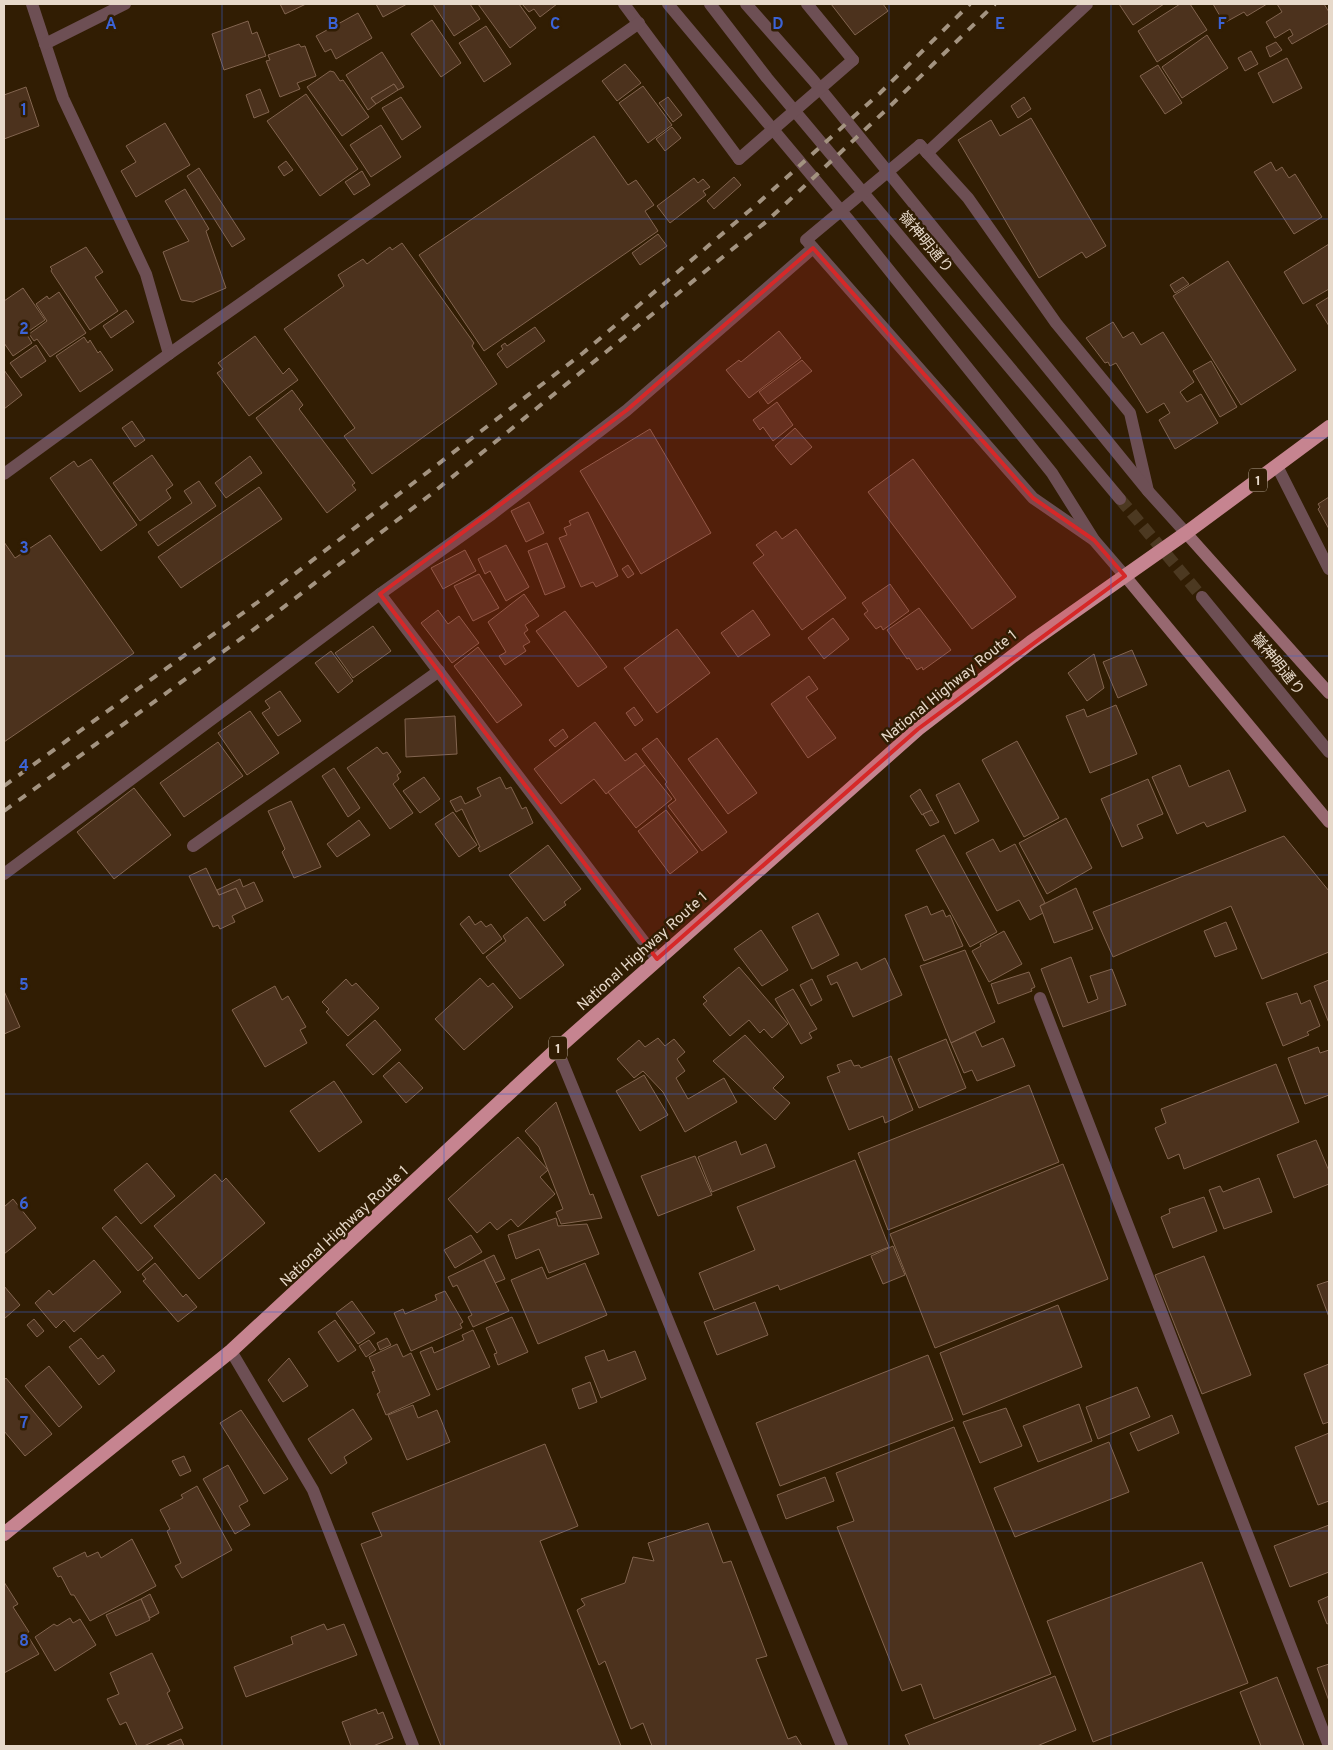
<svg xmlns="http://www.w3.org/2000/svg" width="1333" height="1750" font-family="Overpass,'Noto Sans JP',sans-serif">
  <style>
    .building { fill: #4c321d; stroke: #82644f }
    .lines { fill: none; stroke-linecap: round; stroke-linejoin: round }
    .tertiary-tunnel { stroke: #4c3921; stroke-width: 12; stroke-dasharray: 12 6; stroke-linecap: butt }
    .minor { stroke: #6d4f54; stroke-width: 12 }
    .tertiary { stroke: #6d4f54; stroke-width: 12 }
    .secondary { stroke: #976870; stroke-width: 12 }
    .trunk { stroke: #c68490; stroke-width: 14 }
    .rail { stroke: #a39380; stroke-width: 4; stroke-dasharray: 9 9; stroke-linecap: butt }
    .minor-bridge { stroke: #6d4f54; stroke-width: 12 }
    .marked { fill: #d62828; fill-opacity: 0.2; stroke: #d62828; stroke-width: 4; stroke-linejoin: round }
    .grid { fill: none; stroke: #3b63d6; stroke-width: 1; stroke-opacity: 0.55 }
    .labels { text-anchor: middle; stroke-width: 5; stroke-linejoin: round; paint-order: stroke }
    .shield { fill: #311d03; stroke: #b0a18e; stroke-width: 1 }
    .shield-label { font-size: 14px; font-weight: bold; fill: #e7d9ca }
    .street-label { font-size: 15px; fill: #e7d9ca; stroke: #311d03 }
    .grid-label { font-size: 16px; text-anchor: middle; font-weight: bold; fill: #3b63d6; stroke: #311d03; stroke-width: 5; stroke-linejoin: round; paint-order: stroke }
  </style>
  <rect width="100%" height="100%" fill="#311d03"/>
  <g class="building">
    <polygon points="280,4 306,4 285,14"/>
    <polygon points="376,4 407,4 383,17"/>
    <polygon points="433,4 470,4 480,19 454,36"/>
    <polygon points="478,4 519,4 536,28 510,48"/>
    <polygon points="522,4 557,4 540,17 534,9 529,12"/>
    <polygon points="831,4 883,4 888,11 855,35"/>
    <polygon points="1119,4 1164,4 1133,25"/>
    <polygon points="1180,4 1190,4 1207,30 1157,62 1138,31"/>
    <polygon points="1213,4 1267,4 1247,16 1244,12 1224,23"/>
    <polygon points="1277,4 1324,4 1329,12 1329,23 1292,44 1288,38 1293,35 1290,29 1275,38 1266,22 1282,12"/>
    <polygon points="358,13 372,38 336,59 331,49 325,52 316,36"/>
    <polygon points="432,20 461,63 441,77 411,34"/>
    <polygon points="248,21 252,34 257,32 266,56 224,70 212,34"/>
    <polygon points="486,26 511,64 484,82 459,43"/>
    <polygon points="1207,35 1228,68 1182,98 1162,67"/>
    <polygon points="1276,42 1282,50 1270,57 1266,47"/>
    <polygon points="299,44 301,47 305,46 316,76 297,83 300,89 280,97 266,61 270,60 268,55"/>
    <polygon points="1251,51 1258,64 1245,71 1238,58"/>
    <polygon points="382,52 404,87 398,90 394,84 371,98 376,104 368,110 346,75"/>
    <polygon points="1287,58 1302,88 1273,103 1258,73"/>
    <polygon points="625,64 641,83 617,101 602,81"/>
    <polygon points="1158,65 1182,103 1165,114 1140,76"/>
    <polygon points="330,71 334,72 340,81 343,80 369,117 342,136 307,87"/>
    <polygon points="394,84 398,90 376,104 371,98"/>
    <polygon points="643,86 672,125 648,143 619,103"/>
    <polygon points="26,87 39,126 4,139 4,95"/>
    <polygon points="260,89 269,112 254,118 246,95"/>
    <polygon points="306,94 358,169 320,196 267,121"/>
    <polygon points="401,97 421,127 402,140 382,108"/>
    <polygon points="668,97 682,115 673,122 659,103"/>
    <polygon points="1024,97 1031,109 1018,118 1011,106"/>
    <polygon points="1031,118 1106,246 1086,258 1082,252 1039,278 958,140 991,120 1000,136"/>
    <polygon points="165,123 190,165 136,197 121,171 136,162 126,146"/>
    <polygon points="381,125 401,157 371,177 350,145"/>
    <polygon points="672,127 681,138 665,151 656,139"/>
    <polygon points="594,136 628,185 636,180 654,205 645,211 658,231 484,351 419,255"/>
    <polygon points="286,161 293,170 284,176 278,167"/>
    <polygon points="1271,162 1276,171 1282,167 1289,178 1295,174 1322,217 1294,234 1254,172"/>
    <polygon points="199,168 245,239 232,247 187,176"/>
    <polygon points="362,171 370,185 354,195 345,182"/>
    <polygon points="734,177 741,185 714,209 707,201"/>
    <polygon points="694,178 698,183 703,179 710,187 703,191 706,195 670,223 657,206"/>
    <polygon points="185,189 209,229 206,231 226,288 193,302 181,300 163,252 189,241 165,201"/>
    <polygon points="658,234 667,246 640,265 632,253"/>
    <polygon points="402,243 474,343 472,346 497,384 372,474 344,436 355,428 284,329 344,286 338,275 363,259 367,264 390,247 392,250"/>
    <polygon points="1329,244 1329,289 1303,304 1284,272"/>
    <polygon points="86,247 103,272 95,277 118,311 90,330 51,271 52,269 50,267"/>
    <polygon points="1228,261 1296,370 1241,405 1173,296"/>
    <polygon points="1183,277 1189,284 1175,293 1170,285"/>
    <polygon points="23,288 45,320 26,333 32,343 13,356 4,343 4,301"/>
    <polygon points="59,292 86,333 50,357 37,339 34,341 29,334 47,321 36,304 47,296 49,299"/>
    <polygon points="1329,297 1329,326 1316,305"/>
    <polygon points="126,310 134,322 111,338 103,326"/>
    <polygon points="1113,322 1123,338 1133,332 1141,345 1163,332 1194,382 1180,392 1187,402 1201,394 1218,423 1175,449 1159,420 1170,413 1164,403 1147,413 1116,363 1110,366 1108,362 1105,363 1086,338"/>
    <polygon points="535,327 545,341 507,368 497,354 503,349 501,346 505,343 507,346"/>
    <polygon points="779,331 801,358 749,398 726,370 739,360 741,362"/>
    <polygon points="255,336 283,374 289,368 298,380 249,416 217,373 223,369 218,363"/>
    <polygon points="84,337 88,343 90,340 98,353 100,351 113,370 80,392 56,356"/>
    <polygon points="36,345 46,361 21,378 10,363"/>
    <polygon points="802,360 812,371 768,404 759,392"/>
    <polygon points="1211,361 1237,407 1220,417 1193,371"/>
    <polygon points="4,370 22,395 4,409"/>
    <polygon points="292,390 303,405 299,409 355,483 352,485 356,490 327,513 256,418"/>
    <polygon points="777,402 793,425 773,441 763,427 760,430 753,420"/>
    <polygon points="132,421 145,440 135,447 122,428"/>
    <polygon points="795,428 812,447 791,465 775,446"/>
    <polygon points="650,429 711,533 641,574 580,471"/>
    <polygon points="152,455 173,485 166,490 171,498 140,521 113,483"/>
    <polygon points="250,456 262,473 226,498 215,483"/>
    <polygon points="91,459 137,525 101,551 50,478 74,461 78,467"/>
    <polygon points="913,459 1016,597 972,629 868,492"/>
    <polygon points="199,481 216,506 158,546 148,532 192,503 184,491"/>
    <polygon points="259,487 282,519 181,588 158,557"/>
    <polygon points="1329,497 1329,529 1318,509 1320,507 1318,504"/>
    <polygon points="529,502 544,533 526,542 511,511"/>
    <polygon points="588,512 618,576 596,587 593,582 581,587 559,538 567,535 564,528 571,525 569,521"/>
    <polygon points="796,529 846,598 802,630 753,563 764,555 756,545 776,531 782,539"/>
    <polygon points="50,535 134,653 4,742 4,542 15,558"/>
    <polygon points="547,543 565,587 545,595 528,551"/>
    <polygon points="506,545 529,587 506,601 490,571 485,574 478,559"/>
    <polygon points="465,550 476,571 443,589 431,568"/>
    <polygon points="628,565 634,574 628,578 622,569"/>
    <polygon points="479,574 499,608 473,621 454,586"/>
    <polygon points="890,584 909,611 883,630 881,626 876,629 864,614 868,611 862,603"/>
    <polygon points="524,594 539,616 525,625 528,630 524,633 530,642 523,646 526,651 505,665 499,656 506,652 488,622"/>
    <polygon points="919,608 951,650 923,670 922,667 917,670 909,658 907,659 887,630"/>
    <polygon points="438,610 448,624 459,616 479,643 452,663 421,623"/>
    <polygon points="753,610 770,635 738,657 721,633"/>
    <polygon points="565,611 607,667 578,687 536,631"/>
    <polygon points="833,618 849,639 824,659 808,638"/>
    <polygon points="373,626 391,651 353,678 335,653"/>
    <polygon points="677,629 710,673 657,713 624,668"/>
    <polygon points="478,647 522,705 497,723 454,666"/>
    <polygon points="1132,650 1147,685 1118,698 1103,662"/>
    <polygon points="331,651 353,681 338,693 315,663"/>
    <polygon points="1094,654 1104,688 1087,701 1068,673"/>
    <polygon points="809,676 818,689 806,697 836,738 808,758 771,704"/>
    <polygon points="280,691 301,721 278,736 262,713 270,708 265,701"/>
    <polygon points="1116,705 1137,754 1090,773 1066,716 1084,709 1087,717"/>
    <polygon points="634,707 643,720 635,726 626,713"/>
    <polygon points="250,711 279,753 247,775 218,733"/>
    <polygon points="455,716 457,754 406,757 405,719"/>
    <polygon points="595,722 625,761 636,753 645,765 606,794 594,779 561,804 534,769"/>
    <polygon points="563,729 568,737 555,747 549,740"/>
    <polygon points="657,738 727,832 702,851 668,806 676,800 665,784 667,782 642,749"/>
    <polygon points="717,738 757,793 728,814 688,759"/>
    <polygon points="1017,741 1059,818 1024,837 982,760"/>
    <polygon points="218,742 243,776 184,817 160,783"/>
    <polygon points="377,747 383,754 387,752 401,772 397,775 399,779 393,784 413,813 390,829 347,768"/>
    <polygon points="645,765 672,799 636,828 608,792"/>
    <polygon points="1180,765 1189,787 1229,770 1246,811 1207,827 1204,822 1177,834 1152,777"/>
    <polygon points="334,768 360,808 348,817 322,776"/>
    <polygon points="424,777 440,799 420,813 403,791"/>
    <polygon points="500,777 506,789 511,787 522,809 526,807 533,823 480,852 478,848 480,847 462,809 456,812 450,801 461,796 465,804 481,796 477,788"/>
    <polygon points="1148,779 1163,814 1137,825 1143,838 1122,847 1101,799"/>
    <polygon points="959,783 979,821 955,834 936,795"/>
    <polygon points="134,788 171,835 114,879 77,832"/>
    <polygon points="920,789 932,810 922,815 910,796"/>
    <polygon points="291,801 321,867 294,878 282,852 285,849 268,811"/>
    <polygon points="666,810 698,852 670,874 638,831"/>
    <polygon points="932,810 939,822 930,826 923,814"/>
    <polygon points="453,812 477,845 459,857 435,824"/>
    <polygon points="1066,818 1092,868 1047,894 1019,843"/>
    <polygon points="359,820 370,835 337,857 327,844"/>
    <polygon points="944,835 997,932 970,947 916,850"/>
    <polygon points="1284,836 1329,891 1329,952 1262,979 1231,906 1113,957 1093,912"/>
    <polygon points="993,839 1000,852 1015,844 1045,903 1040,906 1043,913 1030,920 1019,900 997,911 966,853"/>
    <polygon points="548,845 581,889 564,902 566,905 544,921 509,875"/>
    <polygon points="206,868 219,895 236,888 246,909 232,916 235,922 220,929 218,925 213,927 189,876"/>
    <polygon points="240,879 243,887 254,882 263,901 246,909 236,888 219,895 217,890"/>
    <polygon points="1076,888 1093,929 1054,943 1040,906"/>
    <polygon points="927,906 931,915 943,910 946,917 950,915 963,946 924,961 905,915"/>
    <polygon points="818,913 839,955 812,969 792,927"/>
    <polygon points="469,916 475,925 481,921 486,927 491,924 502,939 483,954 460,924"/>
    <polygon points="527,917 564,965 520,999 486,957 506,941 503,936"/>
    <polygon points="1226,922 1237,949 1215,957 1204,931"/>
    <polygon points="761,930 788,970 762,986 734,949"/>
    <polygon points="1004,931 1022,964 989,982 972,951 981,946 980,944"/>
    <polygon points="965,950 995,1022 951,1043 920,966"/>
    <polygon points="1071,957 1088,1003 1098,999 1090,976 1112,969 1126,1005 1063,1027 1041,969"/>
    <polygon points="885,958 902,995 853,1017 837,982 831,985 827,976 857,962 861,970"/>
    <polygon points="739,967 788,1024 772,1038 764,1029 760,1033 749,1020 730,1036 703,1004 707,1001 703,997"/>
    <polygon points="1029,972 1035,987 1031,989 1032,991 998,1004 991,984"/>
    <polygon points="480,978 488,987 493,983 513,1007 464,1050 435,1019"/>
    <polygon points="346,979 352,986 356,983 379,1008 348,1036 326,1012 329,1009 322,1002"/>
    <polygon points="812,979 822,1000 811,1006 800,985"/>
    <polygon points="1329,980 1329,1023 1314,986"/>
    <polygon points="275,986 282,1000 288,996 306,1027 300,1030 307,1043 265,1067 232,1010"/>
    <polygon points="793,989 817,1029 809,1033 812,1038 801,1044 775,999"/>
    <polygon points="4,991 20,1027 4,1034"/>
    <polygon points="1297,993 1301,1004 1310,1000 1320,1026 1307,1032 1309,1035 1283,1046 1266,1003"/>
    <polygon points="375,1020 401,1050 373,1075 346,1045"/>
    <polygon points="975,1032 982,1047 1003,1038 1015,1066 977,1081 972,1070 964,1073 951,1043"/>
    <polygon points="745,1035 784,1077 773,1088 790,1103 775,1120 713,1061"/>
    <polygon points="658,1038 665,1046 674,1039 685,1052 677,1059 685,1071 676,1078 688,1099 724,1078 737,1102 685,1132 663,1092 643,1071 634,1078 617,1059 639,1040 645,1047"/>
    <polygon points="946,1039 966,1088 919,1108 898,1059"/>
    <polygon points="1318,1047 1320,1053 1329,1050 1329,1095 1305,1104 1288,1058"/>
    <polygon points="891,1056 913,1110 885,1123 883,1116 849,1130 827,1077 840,1072 837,1065 851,1060 854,1066 859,1065 861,1068"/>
    <polygon points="399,1062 423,1088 406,1103 383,1076"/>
    <polygon points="1276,1064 1299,1122 1184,1169 1179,1154 1168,1159 1155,1128 1166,1123 1161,1109"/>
    <polygon points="644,1075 668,1115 640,1131 616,1091"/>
    <polygon points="334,1081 362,1122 319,1152 290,1111"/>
    <polygon points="1029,1085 1059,1162 888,1230 858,1153"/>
    <polygon points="556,1102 590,1195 593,1194 602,1218 561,1224 556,1212 563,1209 539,1147 525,1131"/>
    <polygon points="518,1137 548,1170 540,1177 555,1194 518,1227 511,1219 497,1230 490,1222 477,1233 448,1199"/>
    <polygon points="1316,1140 1329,1171 1329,1184 1294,1198 1277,1155"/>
    <polygon points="736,1141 741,1155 766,1144 775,1167 712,1192 698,1157"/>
    <polygon points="695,1156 712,1195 658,1216 641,1176"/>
    <polygon points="855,1160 889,1247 780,1290 778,1285 714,1310 699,1273 755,1250 737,1207"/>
    <polygon points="147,1163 175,1196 141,1224 114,1190"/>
    <polygon points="1063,1164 1108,1279 935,1348 890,1234"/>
    <polygon points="215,1174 222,1182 226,1178 265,1223 199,1279 154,1226"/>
    <polygon points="1259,1178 1272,1212 1224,1229 1209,1190 1220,1186 1223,1192"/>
    <polygon points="1204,1197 1217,1231 1173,1248 1161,1217 1170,1213 1169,1209"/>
    <polygon points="13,1199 36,1228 4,1254 4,1207"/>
    <polygon points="116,1216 153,1258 138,1271 102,1228"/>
    <polygon points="556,1218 558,1226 587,1224 599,1254 549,1273 539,1249 516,1259 508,1235"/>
    <polygon points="471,1235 482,1252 455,1268 444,1250"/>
    <polygon points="893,1246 905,1275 883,1284 871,1256"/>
    <polygon points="494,1255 505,1279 495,1283 484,1260"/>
    <polygon points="1204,1256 1251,1375 1202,1394 1155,1275"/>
    <polygon points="94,1260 121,1292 74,1332 64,1320 56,1328 35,1303 49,1290 53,1295"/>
    <polygon points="484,1260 509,1311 473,1327 468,1317 472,1315 457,1285 453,1287 448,1277"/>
    <polygon points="155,1263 183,1297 186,1294 197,1307 178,1322 143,1281 146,1279 142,1274"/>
    <polygon points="585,1263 607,1315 538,1344 511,1280 542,1267 547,1279"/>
    <polygon points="1329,1281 1329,1317 1317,1285"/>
    <polygon points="4,1286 20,1305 4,1319"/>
    <polygon points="445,1291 463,1322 460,1324 462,1328 411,1351 394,1313 403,1309 405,1314 437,1300 435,1295"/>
    <polygon points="352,1301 375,1333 358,1344 336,1313"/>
    <polygon points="755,1302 768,1335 717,1355 704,1322"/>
    <polygon points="1058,1305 1082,1367 963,1415 940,1353"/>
    <polygon points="512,1317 528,1352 498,1365 494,1354 497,1353 486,1328"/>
    <polygon points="34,1319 44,1331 37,1337 27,1325"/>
    <polygon points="335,1320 356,1350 338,1362 318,1332"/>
    <polygon points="473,1330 490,1367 437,1390 420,1352 432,1347 434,1353 464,1340 462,1335"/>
    <polygon points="81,1338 98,1359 103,1355 115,1371 99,1385 69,1347"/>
    <polygon points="387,1338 391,1345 380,1350 377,1343"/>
    <polygon points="369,1340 376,1350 366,1357 359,1346"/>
    <polygon points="397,1344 403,1357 411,1353 430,1395 386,1415 377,1394 380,1392 372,1372 375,1371 369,1357"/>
    <polygon points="604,1350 608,1361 635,1351 646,1379 601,1398 585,1357"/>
    <polygon points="928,1355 953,1420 780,1486 756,1423"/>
    <polygon points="289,1358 308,1386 283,1402 268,1380"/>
    <polygon points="1329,1364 1329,1422 1323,1424 1304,1374"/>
    <polygon points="49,1366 82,1407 59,1427 25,1386"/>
    <polygon points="6,1378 52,1434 25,1456 4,1431 4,1380"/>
    <polygon points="590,1382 597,1402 579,1409 572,1389"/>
    <polygon points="1137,1387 1150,1417 1098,1439 1086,1407"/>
    <polygon points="1079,1404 1092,1441 1038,1462 1023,1426"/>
    <polygon points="413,1405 418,1418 437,1410 450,1442 407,1460 388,1415"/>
    <polygon points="1006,1408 1022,1446 980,1463 963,1422"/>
    <polygon points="353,1409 372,1439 344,1457 347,1463 331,1474 308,1439"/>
    <polygon points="241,1410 288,1479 264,1494 220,1423"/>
    <polygon points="1172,1415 1179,1433 1138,1451 1130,1433"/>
    <polygon points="954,1427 1051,1674 934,1719 921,1684 902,1691 837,1527 854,1521 836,1473"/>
    <polygon points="1329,1433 1329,1501 1318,1505 1295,1447"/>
    <polygon points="1109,1442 1129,1492 1015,1537 994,1488"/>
    <polygon points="545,1444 578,1526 540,1541 621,1746 441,1746 361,1544 382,1536 372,1513"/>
    <polygon points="184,1456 191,1471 180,1476 172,1461"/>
    <polygon points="228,1465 248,1501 239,1506 250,1525 235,1534 203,1479"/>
    <polygon points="825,1477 834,1501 786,1519 777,1495"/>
    <polygon points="197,1486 232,1550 182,1578 175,1566 181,1563 167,1531 170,1529 160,1510 183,1498 181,1495"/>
    <polygon points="708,1523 723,1563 731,1561 767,1656 756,1659 788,1739 796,1736 802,1746 652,1746 643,1723 631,1729 605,1661 599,1665 577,1610 585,1605 581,1599 625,1583 633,1557 654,1561 648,1543"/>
    <polygon points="1329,1525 1329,1572 1290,1587 1274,1546"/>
    <polygon points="132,1539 156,1586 90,1621 74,1595 71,1595 61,1576 58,1577 53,1568 85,1552 87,1557 98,1552 101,1558"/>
    <polygon points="1202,1562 1248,1683 1093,1742 1047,1621"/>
    <polygon points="4,1582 18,1604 13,1607 29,1632 26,1633 39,1654 4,1673"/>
    <polygon points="150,1594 159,1613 150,1618 141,1599"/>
    <polygon points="1329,1596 1329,1623 1327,1624 1318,1601"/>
    <polygon points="141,1599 150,1620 116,1636 106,1615"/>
    <polygon points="70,1618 73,1623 80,1619 96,1645 55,1671 35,1637 54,1624 57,1626"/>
    <polygon points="324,1624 327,1630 344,1624 357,1655 246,1697 234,1667 293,1644 291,1637"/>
    <polygon points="152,1653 170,1691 167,1693 183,1728 144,1746 137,1746 126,1722 120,1725 107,1699 119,1694 110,1673"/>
    <polygon points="1329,1664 1329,1701 1317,1668"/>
    <polygon points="1055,1676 1076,1730 1037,1746 910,1746 905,1735"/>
    <polygon points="1277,1677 1304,1746 1261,1746 1240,1692"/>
    <polygon points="376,1709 378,1714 383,1712 393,1738 373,1746 351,1746 342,1722"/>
    <polygon points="181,1739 184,1746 165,1746"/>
  </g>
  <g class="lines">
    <polyline class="tertiary-tunnel" points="1120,499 1202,597"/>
    <g class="minor">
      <polyline points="32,4 63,98 146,274 169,354"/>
      <polyline points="624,4 739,159"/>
      <polyline points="807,4 853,60"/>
      <polyline points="45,44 125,4"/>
      <polyline points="920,145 968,198 1056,323 1130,413 1148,491"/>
      <polyline points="927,153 1087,4"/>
      <polyline points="808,242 1033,498 1094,540"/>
      <polyline points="1277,466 1329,569"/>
      <polyline points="4,474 169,354 639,23"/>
      <polyline points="380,594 657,959"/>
      <polyline points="193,846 439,671"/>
      <polyline points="4,874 380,594 492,514 627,410 813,248"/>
      <polyline points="1040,998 1329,1746"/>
      <polyline points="231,1351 313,1490 413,1746"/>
    </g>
    <g class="tertiary">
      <polyline points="668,4 848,219 1052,473 1094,540 1125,576"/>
      <polyline points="710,4 767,78 1120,499"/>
      <polyline points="746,4 813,80 1148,491 1186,533"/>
      <polyline points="1202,597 1329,752"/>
      <polyline points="557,1049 842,1746"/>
    </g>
    <g class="secondary">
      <polyline points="1186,533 1329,693"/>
      <polyline points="1125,576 1329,822"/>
    </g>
    <polyline class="trunk" points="4,1534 231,1351 557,1049 918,729 1031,642 1186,533 1329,427"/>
    <g class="rail">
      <polyline points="4,786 258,602 583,353 756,205 880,93 970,4"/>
      <polyline points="4,811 268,619 430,495 767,221 886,110 995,4"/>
    </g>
    <g class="minor-bridge">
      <polyline points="739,159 853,60"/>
      <polyline points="806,240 920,145"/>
    </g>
  </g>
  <path class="marked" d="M813,248L1033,498L1094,540L1125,576L918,729L657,959L380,594L627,410Z"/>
  <path class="grid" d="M222,4V1746M444,4V1746M666,4V1746M889,4V1746M1111,4V1746M4,219H1329M4,438H1329M4,656H1329M4,875H1329M4,1094H1329M4,1312H1329M4,1531H1329"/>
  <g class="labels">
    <g class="shield">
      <rect x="1249" y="468.5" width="18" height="23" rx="4"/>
      <rect x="549" y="1036.5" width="18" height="23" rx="4"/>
    </g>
    <g class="shield-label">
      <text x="1258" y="485">1</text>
      <text x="558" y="1053">1</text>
    </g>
    <g class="street-label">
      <text transform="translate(926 242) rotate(50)" y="5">嶺神明通り</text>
      <text transform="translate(1278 664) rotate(51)" y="5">嶺神明通り</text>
      <text transform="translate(949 686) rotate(-39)" y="5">National Highway Route 1</text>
      <text transform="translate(642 951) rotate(-42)" y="5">National Highway Route 1</text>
      <text transform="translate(344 1226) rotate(-43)" y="5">National Highway Route 1</text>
    </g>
  </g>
  <g class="grid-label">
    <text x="111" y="29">A</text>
    <text x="333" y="29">B</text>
    <text x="555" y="29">C</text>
    <text x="778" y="29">D</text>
    <text x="1000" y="29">E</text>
    <text x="1222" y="29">F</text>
    <text x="24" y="115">1</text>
    <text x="24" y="334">2</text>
    <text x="24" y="553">3</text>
    <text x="24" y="771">4</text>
    <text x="24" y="990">5</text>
    <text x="24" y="1209">6</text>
    <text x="24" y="1428">7</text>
    <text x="24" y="1646">8</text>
  </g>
  <rect width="1333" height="1750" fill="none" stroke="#e7d9ca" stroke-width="10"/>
</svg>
